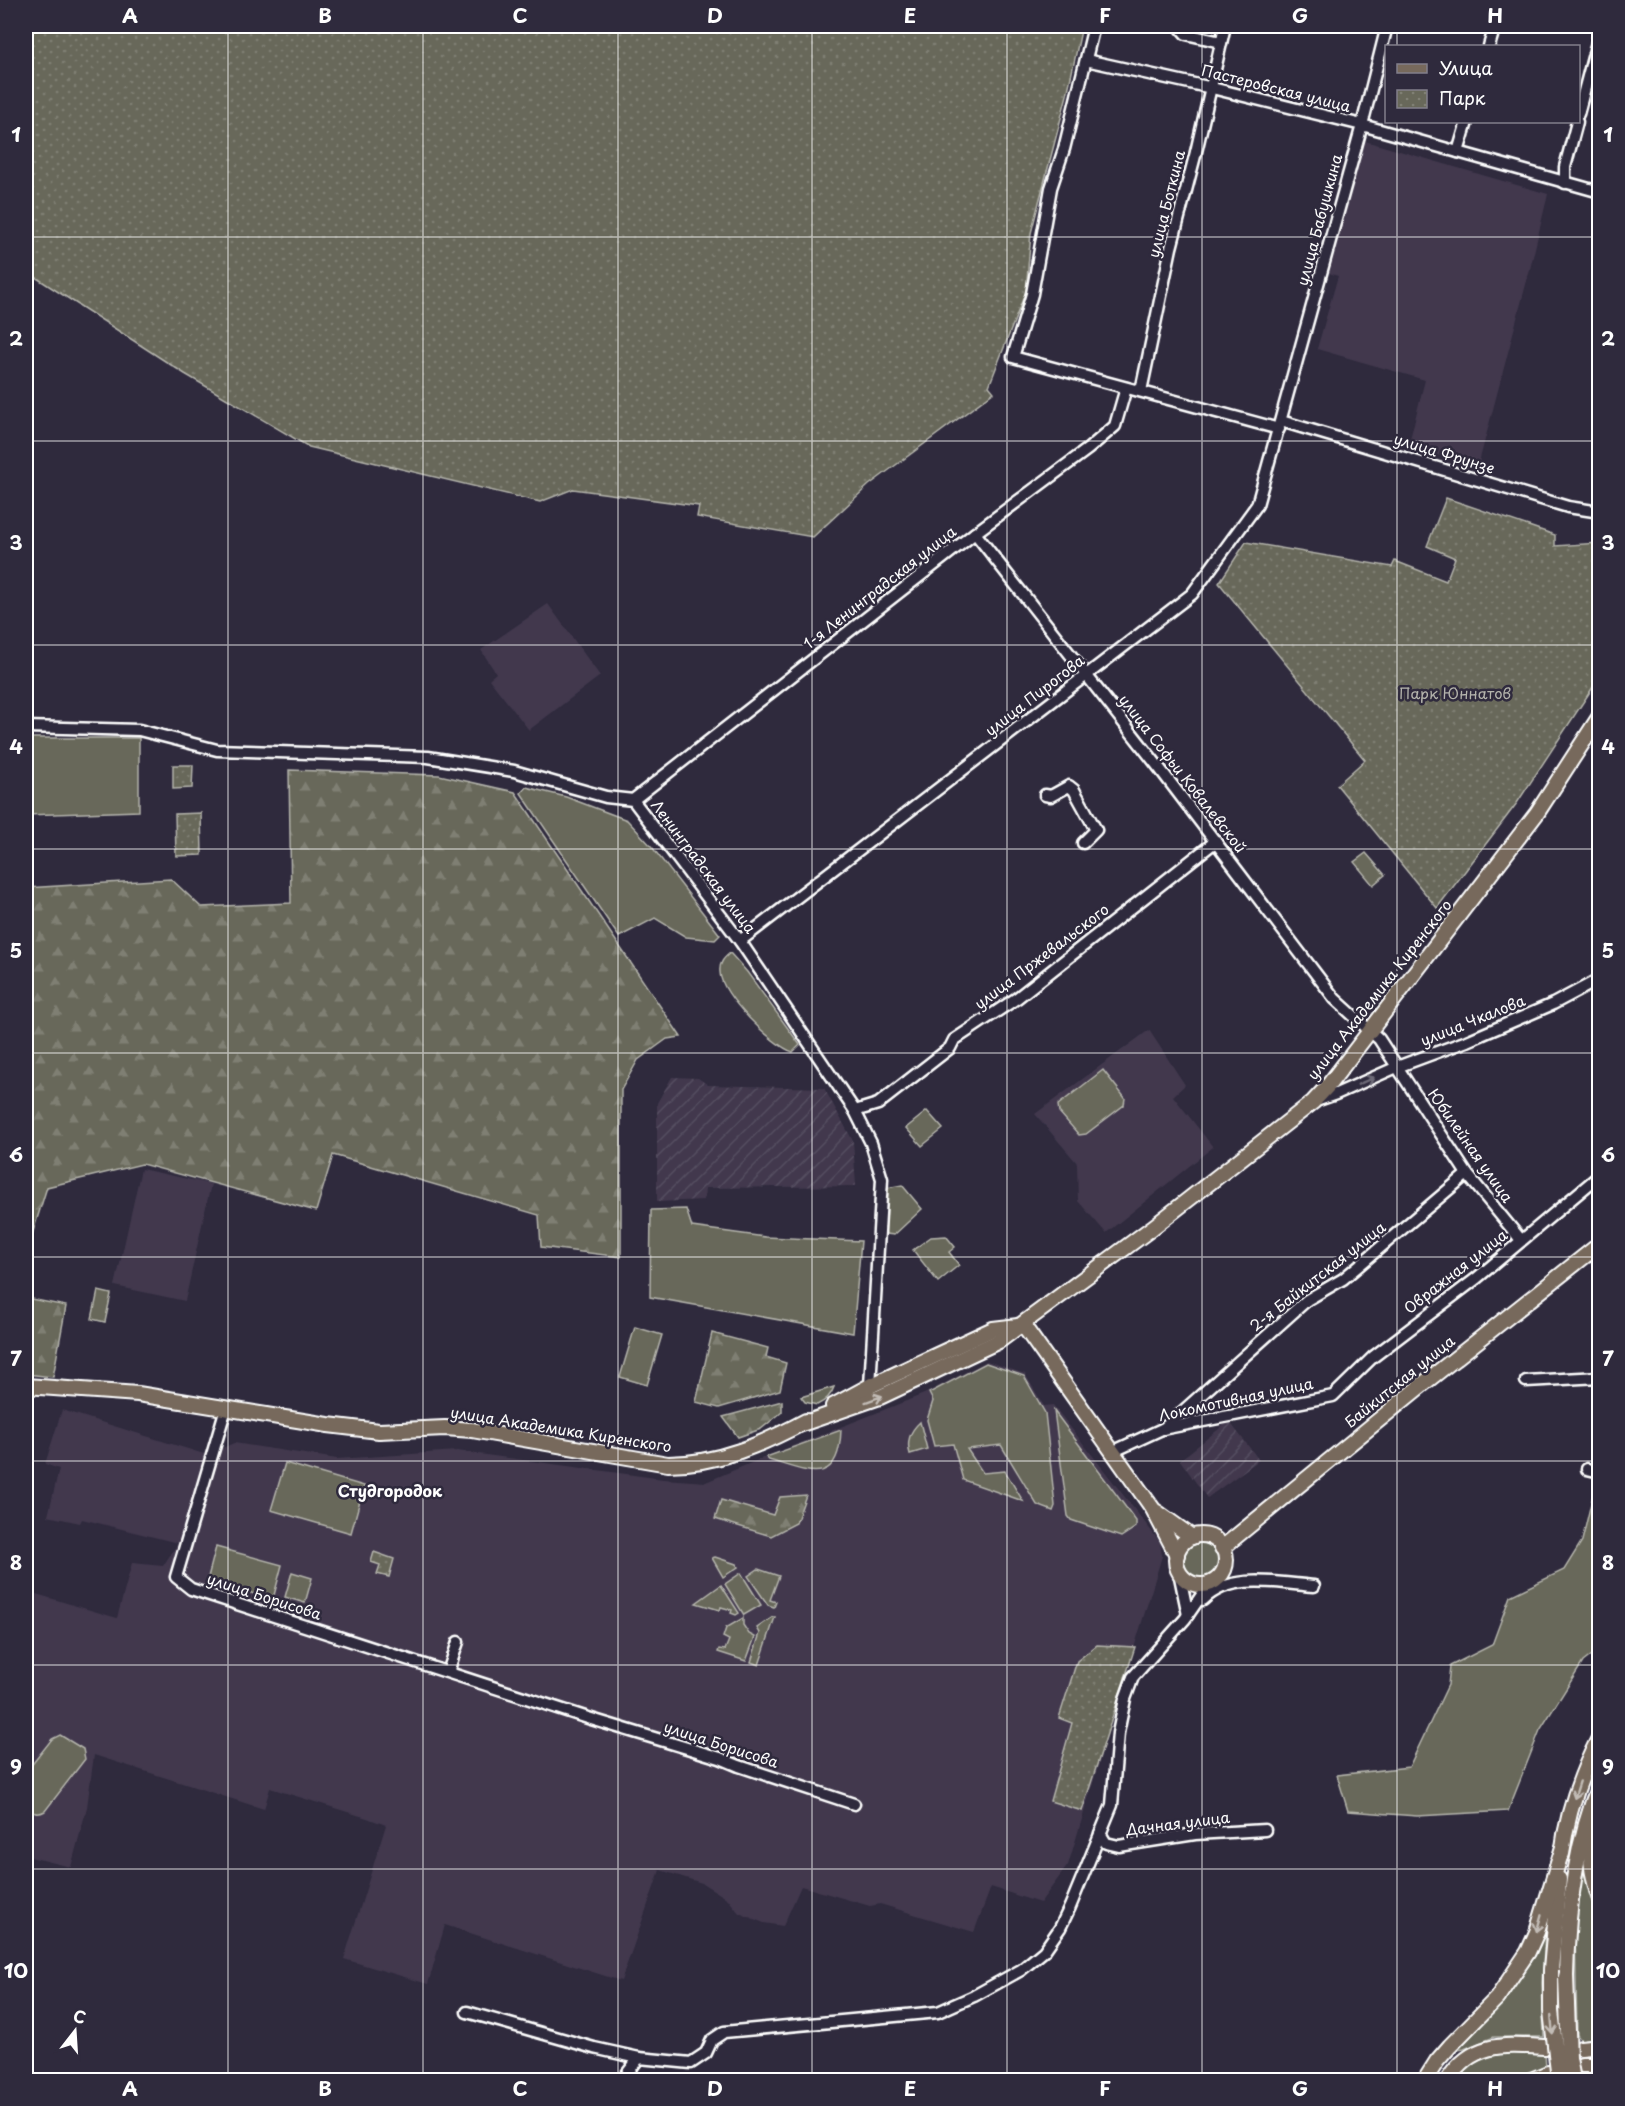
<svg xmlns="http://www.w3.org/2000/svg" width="1625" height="2106" font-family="'Playpen Sans',sans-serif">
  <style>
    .built { fill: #42394e }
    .industrial { fill: url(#industrial-furrows) }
    .grass { fill: #68685a; stroke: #b4b4ac; stroke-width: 1.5 }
    .forest { fill: url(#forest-firs); stroke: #b4b4ac; stroke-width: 1.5 }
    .park { fill: url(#park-dots); stroke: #b4b4ac; stroke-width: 1.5 }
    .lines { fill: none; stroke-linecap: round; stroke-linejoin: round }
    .minor-casing { stroke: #fff; stroke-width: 15 }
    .major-casing { stroke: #fff; stroke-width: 18 }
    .minor { stroke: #2f2a3d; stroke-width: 10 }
    .major { stroke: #77695c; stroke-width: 14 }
    .major-bridge-casing { stroke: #fff; stroke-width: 18; stroke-linecap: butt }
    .major-bridge { stroke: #77695c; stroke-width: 14 }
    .oneway { stroke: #6d6a77 }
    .oneway2 { stroke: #c2bcb6 }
    .grid { fill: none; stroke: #fff; stroke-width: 1.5; stroke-opacity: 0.55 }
    .labels { text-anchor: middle; stroke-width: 5; stroke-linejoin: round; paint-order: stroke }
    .street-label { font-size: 15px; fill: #fff; stroke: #2f2a3d }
    .park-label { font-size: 15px; fill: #b4b4ac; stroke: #2f2a3d }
    .neighbourhood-label { font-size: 16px; font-weight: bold; fill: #fff; stroke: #2f2a3d }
    .neatline { fill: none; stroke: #fff; stroke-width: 2 }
    .grid-label { font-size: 20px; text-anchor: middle; font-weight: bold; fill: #fff }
  </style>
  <defs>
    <pattern id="industrial-furrows" width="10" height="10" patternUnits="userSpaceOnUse" patternTransform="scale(1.5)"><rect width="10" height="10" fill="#42394e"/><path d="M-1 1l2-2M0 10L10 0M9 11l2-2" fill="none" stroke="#554d60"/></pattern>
    <pattern id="forest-firs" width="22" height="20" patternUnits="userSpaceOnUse" patternTransform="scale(1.5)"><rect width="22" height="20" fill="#68685a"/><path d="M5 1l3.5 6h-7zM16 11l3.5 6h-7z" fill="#7f7f73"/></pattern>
    <pattern id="park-dots" width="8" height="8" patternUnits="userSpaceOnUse" patternTransform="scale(1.5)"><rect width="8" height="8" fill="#68685a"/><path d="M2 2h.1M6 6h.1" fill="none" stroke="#7f7f73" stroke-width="1.8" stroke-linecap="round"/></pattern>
  </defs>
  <rect width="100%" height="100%" fill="#2f2a3d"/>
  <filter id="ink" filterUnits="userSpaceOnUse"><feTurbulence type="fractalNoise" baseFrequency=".0167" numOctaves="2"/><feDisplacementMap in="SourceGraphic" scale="12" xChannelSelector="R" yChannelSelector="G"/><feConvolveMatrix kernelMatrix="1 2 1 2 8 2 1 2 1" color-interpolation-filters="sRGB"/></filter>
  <g filter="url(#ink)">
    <g class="built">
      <polygon points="1365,141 1548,194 1530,269 1478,466 1408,447 1425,380 1317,349 1338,276 1329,273"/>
      <polygon points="548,604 600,676 529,730 489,679 496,673 481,650"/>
      <polygon points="1149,1030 1185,1085 1173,1096 1213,1147 1106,1233 1078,1201 1077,1163 1035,1114"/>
      <polygon points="141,1169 211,1184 185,1301 115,1286"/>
      <polygon points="987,1361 1025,1374 1044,1406 1053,1405 1160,1542 1162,1556 1068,1865 1040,1903 991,1887 974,1932 880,1904 870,1906 801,1886 783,1926 764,1923 739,1913 728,1899 702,1883 660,1870 621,1981 445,1925 428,1984 344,1959 386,1825 367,1818 270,1788 264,1809 94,1755 87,1807 71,1867 26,1856 26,1591 117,1618 132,1563 163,1566 178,1543 82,1519 80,1523 48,1516 59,1469 45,1464 62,1410 204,1454 204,1456 234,1443 337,1459 457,1451 663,1479 706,1482 765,1457 924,1394"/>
    </g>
    <g class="industrial">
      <polygon points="672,1077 698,1078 708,1085 824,1088 853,1141 856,1186 705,1188 704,1200 657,1202 657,1103"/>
      <polygon points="1229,1421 1259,1460 1207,1498 1180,1460"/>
    </g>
    <g class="grass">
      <polygon points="26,738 139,738 139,811 26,815"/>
      <polygon points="526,787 566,797 627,820 652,847 720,935 715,940 686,937 655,918 619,937 521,793"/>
      <polygon points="1366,853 1385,875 1373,885 1354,862"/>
      <path d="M730,953L747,972L800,1045L793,1052C773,1046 720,994 720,972C719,963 724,958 730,953Z"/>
      <polygon points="1103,1070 1125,1098 1124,1105 1086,1134 1079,1135 1059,1112 1058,1105"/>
      <polygon points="927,1111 943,1129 922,1146 906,1128"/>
      <polygon points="902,1185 922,1209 894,1235 886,1234 883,1226 887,1188"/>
      <polygon points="686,1209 692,1227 765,1237 861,1241 853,1333 650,1297 651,1210"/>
      <polygon points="946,1236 955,1247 949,1252 959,1265 938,1282 913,1250 931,1237"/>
      <polygon points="98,1291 111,1294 105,1322 92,1319"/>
      <polygon points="635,1327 662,1335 647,1385 620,1377"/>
      <polygon points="986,1363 1024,1376 1045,1413 1055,1506 1053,1511 1037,1505 1001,1445 967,1449 983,1473 1005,1471 1023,1501 963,1480 953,1444 934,1446 927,1420 933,1401 929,1393"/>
      <path d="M834,1387C831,1396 826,1401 817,1405L805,1402L801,1397Z"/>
      <polygon points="1054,1411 1136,1521 1136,1527 1121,1537 1071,1520 1068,1516"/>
      <path d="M920,1422L927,1449L910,1454C906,1441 910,1431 920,1422Z"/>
      <path d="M841,1430C839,1488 809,1472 769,1460L766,1457Z"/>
      <polygon points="285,1463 364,1486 351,1533 271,1510"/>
      <polygon points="1599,1477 1599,1644 1592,1655 1583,1662 1540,1730 1508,1811 1417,1816 1348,1811 1337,1775 1409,1767 1448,1685 1450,1666 1492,1645 1510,1596 1564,1570 1582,1541 1597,1478"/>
      <circle cx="1200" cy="1561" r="19"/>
      <polygon points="216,1547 282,1565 273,1599 207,1581"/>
      <polygon points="715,1557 736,1564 738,1567 723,1577 712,1558"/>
      <polygon points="758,1569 779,1576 770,1600 776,1602 774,1607 768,1605 748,1576"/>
      <polygon points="292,1572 312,1578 305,1603 285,1597"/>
      <polygon points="741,1573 761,1605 744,1615 725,1584"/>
      <polygon points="721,1585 739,1613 736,1615 731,1613 732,1610 721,1607 720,1610 696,1603"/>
      <polygon points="773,1617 775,1617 759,1665 751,1662 760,1633 757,1628"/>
      <polygon points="743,1618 743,1625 749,1634 755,1637 746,1661 718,1652 719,1649 725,1650 729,1640 723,1637 726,1628"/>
      <path d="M60,1735L83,1749L85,1759L45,1811C37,1816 32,1812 26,1807V1772L52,1739Z"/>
      <polygon points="1583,1866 1590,1896 1599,1917 1599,2038 1581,2040 1577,2035 1575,1927"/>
      <polygon points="1545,1933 1542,1983 1544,2037 1494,2037 1464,2049 1458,2050 1497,2008 1522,1971"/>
      <path d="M1523,2051L1545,2053L1546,2067L1513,2080H1456C1468,2058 1500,2053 1523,2051Z"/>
    </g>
    <g class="forest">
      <polygon points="289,770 439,775 515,792 681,1037 667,1039 638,1060 621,1090 621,1257 541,1247 539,1215 333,1155 316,1211 142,1164 47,1187 26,1254 26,888 171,879 201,907 291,903"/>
      <polygon points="26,1298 66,1306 53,1377 26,1374"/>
      <polygon points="712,1333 768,1348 766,1357 786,1363 780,1390 719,1408 696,1402"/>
      <polygon points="782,1401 782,1412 761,1429 738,1437 723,1417"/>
      <polygon points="806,1495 796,1523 771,1536 715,1519 721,1500 773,1515 780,1497"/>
    </g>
    <g class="park">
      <polygon points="26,26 1082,26 1067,95 1031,233 1026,291 989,386 994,392 869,485 813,537 697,517 699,506 573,489 540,502 309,447 185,374 26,271"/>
      <polygon points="1446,498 1555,535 1555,546 1599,543 1599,678 1517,803 1437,908 1337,785 1365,760 1219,583 1246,542 1392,567 1395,561 1446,581 1455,558 1427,546"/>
      <polygon points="173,765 193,765 192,788 173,789"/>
      <polygon points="201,813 202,855 176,856 175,814"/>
      <polygon points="374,1552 394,1559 389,1577 377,1574 380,1565 371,1562"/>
      <polygon points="1097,1645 1135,1647 1082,1811 1050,1801 1072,1723 1059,1718 1077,1661"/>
    </g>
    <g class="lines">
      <defs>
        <g id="minor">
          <polyline points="1094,26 1064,149 1051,188 1032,294 1013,357 1279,429"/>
          <polyline points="1179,26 1186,34 1221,42"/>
          <polyline points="1489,46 1495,26"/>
          <polyline points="1086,60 1212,88 1362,125 1600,192"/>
          <polyline points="1578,114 1600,31"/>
          <polyline points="1458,152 1467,122"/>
          <polyline points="1565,183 1565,167 1577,122"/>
          <polyline points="1141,391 1171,248 1196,152 1225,26"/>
          <polyline points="1281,421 1568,507 1600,512"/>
          <polyline points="975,533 1160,769 1335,999 1379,1039 1467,1174 1521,1240"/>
          <polyline points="26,727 139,730 217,750 428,757 514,771 606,797 633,800 740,941 855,1111 871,1143 882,1179 870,1386"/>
          <polyline points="1045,795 1051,796 1069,786 1074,790 1096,830 1083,843"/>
          <polyline points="633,800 975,533 1088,449 1115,426 1126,388"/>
          <polyline points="740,941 1192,594 1257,505 1362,125 1387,26"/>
          <polyline points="1313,1102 1336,1094 1397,1067 1467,1041 1553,1004 1600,979"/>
          <polyline points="855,1111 878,1104 950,1048 954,1040 1017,998 1216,841"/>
          <polyline points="1589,1252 1600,1261"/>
          <polyline points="1526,1381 1600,1377"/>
          <polyline points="226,1408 176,1577 191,1589 588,1718 720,1758 739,1766 854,1804"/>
          <polyline points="1163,1429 1307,1300 1343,1279 1467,1174"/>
          <polyline points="1112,1452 1162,1429 1333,1396 1373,1357 1477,1278 1600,1175"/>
          <polyline points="1587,1469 1600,1472"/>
          <polyline points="1179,1572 1188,1615"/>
          <path d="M1203,1600C1231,1572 1278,1583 1314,1586"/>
          <polyline points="448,1672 458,1642"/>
          <polyline points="1100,1833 1106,1843 1119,1846 1195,1834 1265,1830"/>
          <polyline points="467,2012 594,2048 639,2058"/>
          <polyline points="622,2080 639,2058 691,2063 706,2053 712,2040 724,2032 938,2012 974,1996 1021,1970 1044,1951 1060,1928 1070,1907 1112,1805 1118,1733 1125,1699 1133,1677 1185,1619 1210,1583"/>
        </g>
        <g id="major">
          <polyline points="1023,1325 1153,1509 1177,1555"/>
          <path d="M26,1386L138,1394L328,1425L379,1431L445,1428L472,1430L668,1464C717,1464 763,1444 806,1421"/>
          <polyline points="833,1406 870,1386 993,1329 1018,1326"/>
          <polyline points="799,1425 880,1397 999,1341 1152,1228 1313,1102 1327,1087 1537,813 1600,716"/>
          <polyline points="1157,1512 1192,1537"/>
          <circle cx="1201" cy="1560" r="25"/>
          <polyline points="1222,1548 1418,1388 1600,1244"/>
          <path d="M1594,1825C1588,1852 1591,1874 1600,1899"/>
          <path d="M1562,1854C1567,1813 1581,1773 1600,1736"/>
          <polyline points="1551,1970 1559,1879"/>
          <path d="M1566,1976C1567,1911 1575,1844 1600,1783"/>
          <polyline points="1581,2048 1600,2046"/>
          <polyline points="1582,2065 1600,2065"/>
          <polyline points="1425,2080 1437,2061 1450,2046 1497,1998 1528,1952 1537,1932 1563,1847"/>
          <path d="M1448,2080C1472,2041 1505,2045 1546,2047"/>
          <polyline points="1531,2080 1548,2073"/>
        </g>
      </defs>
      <use href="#minor" class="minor-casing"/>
      <use href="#major" class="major-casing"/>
      <use href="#minor" class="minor"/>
      <use href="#major" class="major"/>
      <defs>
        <g id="major-bridge">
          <polyline points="1551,1970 1551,2011 1559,2080"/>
          <polyline points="1566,1976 1569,2058 1573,2080"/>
        </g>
      </defs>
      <use href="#major-bridge" class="major-bridge-casing"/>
      <use href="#major-bridge" class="major-bridge"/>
    </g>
    <defs><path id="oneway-shaft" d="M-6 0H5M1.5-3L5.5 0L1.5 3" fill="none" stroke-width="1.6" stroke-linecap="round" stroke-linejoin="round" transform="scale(1.5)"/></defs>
    <use class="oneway" href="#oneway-shaft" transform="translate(1366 1081) rotate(-24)"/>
    <g class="oneway2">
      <use href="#oneway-shaft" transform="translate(874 1399) rotate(-20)"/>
      <use href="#oneway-shaft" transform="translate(1577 1790) rotate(108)"/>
      <use href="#oneway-shaft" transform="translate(1539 1923) rotate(106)"/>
      <use href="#oneway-shaft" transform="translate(1552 2025) rotate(85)"/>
    </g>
  </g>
  <path class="grid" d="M228,26V2080M423,26V2080M618,26V2080M812,26V2080M1007,26V2080M1202,26V2080M1397,26V46M1397,122V2080M26,237H1600M26,441H1600M26,645H1600M26,849H1600M26,1053H1600M26,1257H1600M26,1461H1600M26,1665H1600M26,1869H1600"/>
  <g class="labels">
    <g class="street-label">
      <text transform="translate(1276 89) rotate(14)" y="5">Пастеровская улица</text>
      <text transform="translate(1167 204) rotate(-76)" y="5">улица Боткина</text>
      <text transform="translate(1320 220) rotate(-75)" y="5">улица Бабушкина</text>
      <text transform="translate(1444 454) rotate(17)" y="5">улица Фрунзе</text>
      <text transform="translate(880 588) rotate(-38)" y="5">1-я Ленинградская улица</text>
      <text transform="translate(1035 696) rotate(-38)" y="5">улица Пирогова</text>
      <text transform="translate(1182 774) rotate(52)" y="5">улица Софьи Ковалевской</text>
      <text transform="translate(703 867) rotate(53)" y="5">Ленинградская улица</text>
      <text transform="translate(1042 957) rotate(-37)" y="5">улица Пржевальского</text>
      <text transform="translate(1380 990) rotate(-52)" y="5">улица Академика Киренского</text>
      <text transform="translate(1473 1021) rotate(-22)" y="5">улица Чкалова</text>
      <text transform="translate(1470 1146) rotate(55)" y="5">Юбилейная улица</text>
      <text transform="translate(1456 1272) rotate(-38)" y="5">Овражная улица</text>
      <text transform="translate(1318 1277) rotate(-38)" y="5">2-я Байкитская улица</text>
      <text transform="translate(1400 1382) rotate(-39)" y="5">Байкитская улица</text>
      <text transform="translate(1236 1400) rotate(-12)" y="5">Локомотивная улица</text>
      <text transform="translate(561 1430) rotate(9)" y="5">улица Академика Киренского</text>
      <text transform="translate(264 1597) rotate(18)" y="5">улица Борисова</text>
      <text transform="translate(721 1745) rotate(18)" y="5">улица Борисова</text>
      <text transform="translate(1178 1824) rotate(-7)" y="5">Дачная улица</text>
    </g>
    <g class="park-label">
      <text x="1455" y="699">Парк Юннатов</text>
    </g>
    <g class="neighbourhood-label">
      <text x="390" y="1497">Студгородок</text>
    </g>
  </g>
  <rect width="1625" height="2106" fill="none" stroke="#2f2a3d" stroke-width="66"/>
  <rect x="1385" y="45" width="195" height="78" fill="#2f2a3d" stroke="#827f8b" stroke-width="1.5"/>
  <rect x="1397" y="64" width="30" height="9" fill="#77695c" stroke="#827f8b" stroke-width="1.5"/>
  <text x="1439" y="75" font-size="18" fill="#ffffff">Улица</text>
  <rect x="1397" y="90" width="30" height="18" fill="url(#park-dots)" stroke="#827f8b" stroke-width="1.5"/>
  <text x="1439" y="105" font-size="18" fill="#ffffff">Парк</text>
  <g transform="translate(75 2031) rotate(17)" stroke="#2f2a3d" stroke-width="4.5" paint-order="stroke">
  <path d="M0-4.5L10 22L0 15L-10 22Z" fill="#ffffff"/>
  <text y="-9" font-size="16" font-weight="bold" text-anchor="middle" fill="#ffffff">С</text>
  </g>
  <rect x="33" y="33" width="1559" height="2040" class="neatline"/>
  <g class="grid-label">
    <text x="130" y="23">A</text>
    <text x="325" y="23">B</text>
    <text x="520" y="23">C</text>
    <text x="715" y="23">D</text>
    <text x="910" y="23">E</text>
    <text x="1105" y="23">F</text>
    <text x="1300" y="23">G</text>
    <text x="1495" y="23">H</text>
    <text x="16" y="142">1</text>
    <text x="1608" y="142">1</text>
    <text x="16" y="346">2</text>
    <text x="1608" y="346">2</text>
    <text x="16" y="550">3</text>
    <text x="1608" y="550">3</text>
    <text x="16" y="754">4</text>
    <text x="1608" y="754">4</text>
    <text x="16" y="958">5</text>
    <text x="1608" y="958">5</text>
    <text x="16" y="1162">6</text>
    <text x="1608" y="1162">6</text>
    <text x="16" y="1366">7</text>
    <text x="1608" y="1366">7</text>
    <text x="16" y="1570">8</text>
    <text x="1608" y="1570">8</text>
    <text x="16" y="1774">9</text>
    <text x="1608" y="1774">9</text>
    <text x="16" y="1978">10</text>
    <text x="1608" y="1978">10</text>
    <text x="130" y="2096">A</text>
    <text x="325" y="2096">B</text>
    <text x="520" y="2096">C</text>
    <text x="715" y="2096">D</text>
    <text x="910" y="2096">E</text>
    <text x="1105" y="2096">F</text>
    <text x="1300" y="2096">G</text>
    <text x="1495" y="2096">H</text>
  </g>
</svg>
